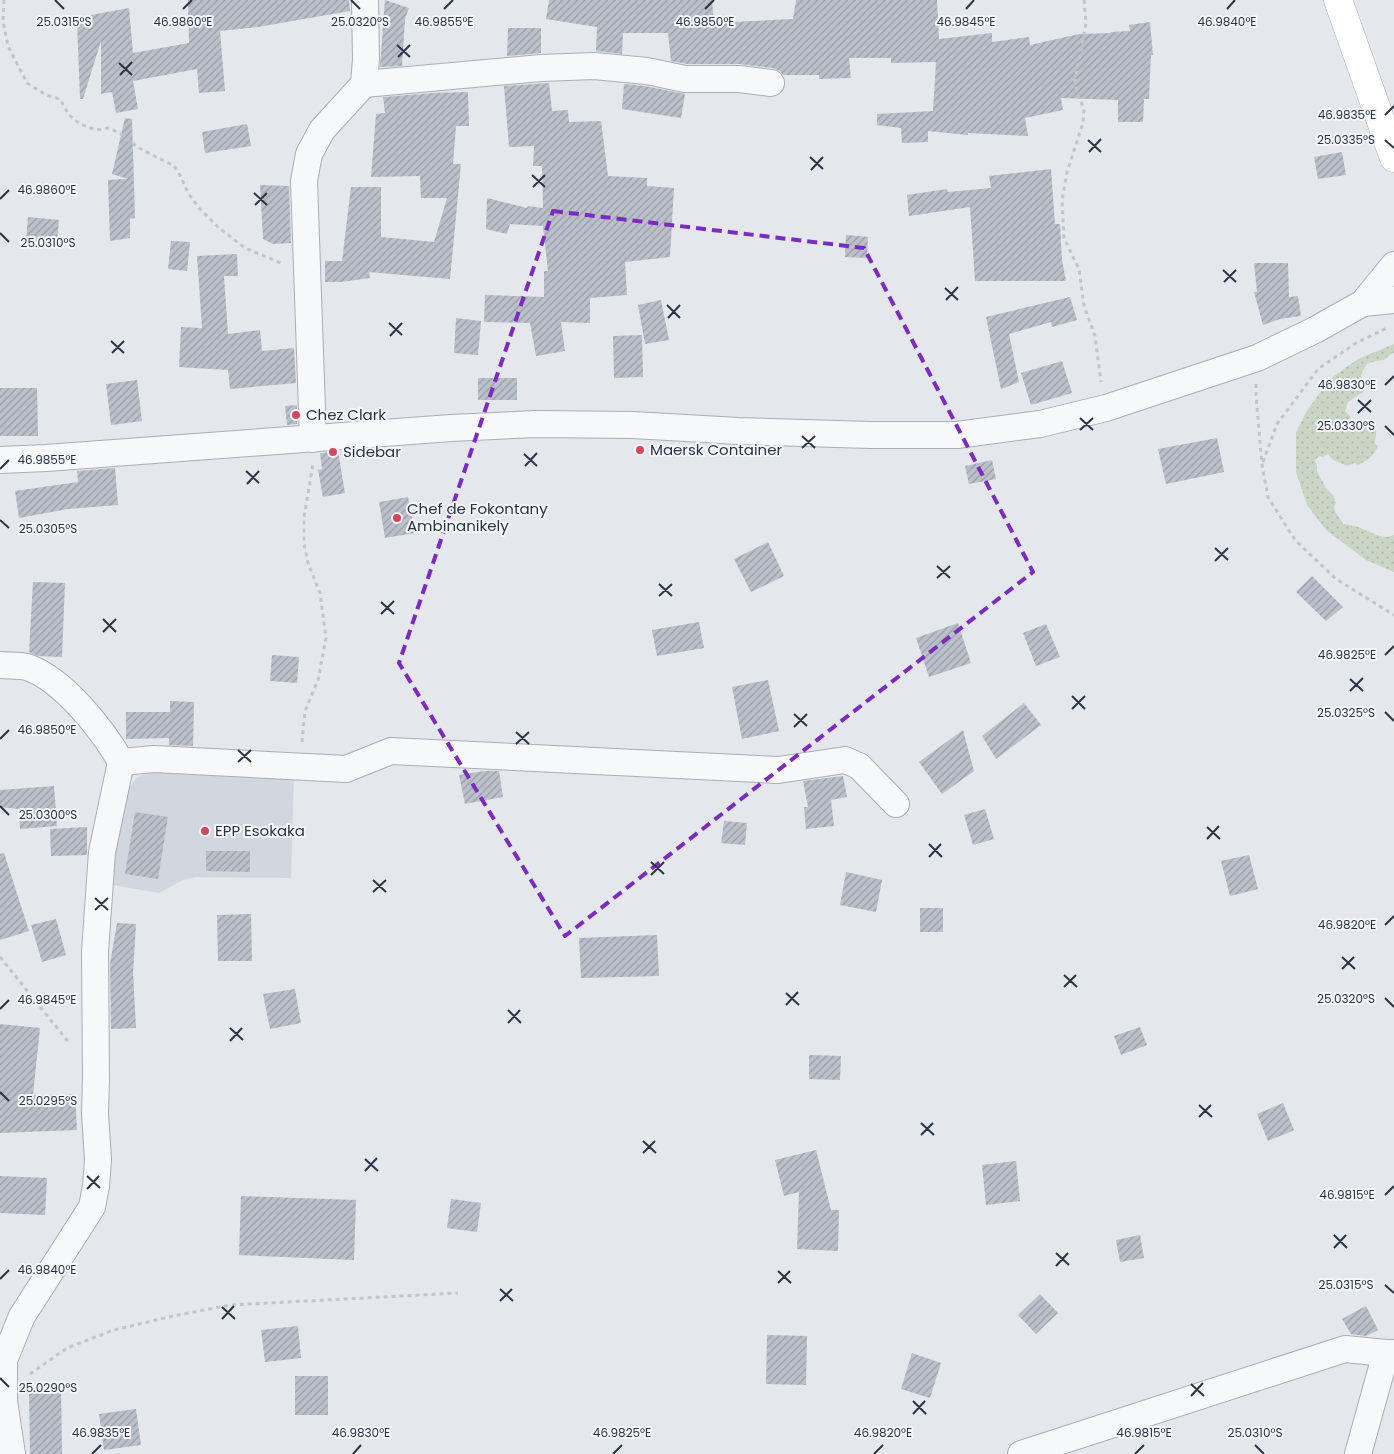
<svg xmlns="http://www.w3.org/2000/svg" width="1394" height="1454" font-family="Poppins,sans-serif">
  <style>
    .built { fill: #d2d6de }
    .grass { fill: url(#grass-dots) }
    .building { fill: url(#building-hatch) }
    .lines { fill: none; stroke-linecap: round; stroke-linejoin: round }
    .street-casing { stroke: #a9aeb7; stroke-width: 28 }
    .secondary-casing { stroke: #a9aeb7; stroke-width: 29 }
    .path { stroke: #c2c5cb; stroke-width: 3; stroke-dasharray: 4 4; stroke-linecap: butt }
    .street { stroke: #f7f8fa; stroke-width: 26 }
    .secondary { stroke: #fff; stroke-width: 28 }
    .marked { fill: none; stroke: #7b2cbf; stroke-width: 4; stroke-dasharray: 10 6; stroke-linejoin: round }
    .ticks { fill: none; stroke: #2b3445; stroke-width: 2 }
    .poi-dot { fill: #d1495b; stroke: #f4f6f9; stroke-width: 2 }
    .labels { text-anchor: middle; stroke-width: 4; stroke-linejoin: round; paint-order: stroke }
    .poi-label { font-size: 15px; fill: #2b3445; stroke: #f4f6f9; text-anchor: start }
    .ticks-label { font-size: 12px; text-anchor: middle; fill: #2b3445; stroke: #f4f6f9; stroke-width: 4; stroke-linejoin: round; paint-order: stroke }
  </style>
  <defs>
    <pattern id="grass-dots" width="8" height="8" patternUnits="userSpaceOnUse" patternTransform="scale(1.25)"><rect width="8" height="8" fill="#c9d6c5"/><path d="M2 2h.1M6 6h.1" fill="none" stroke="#adb8ab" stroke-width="1.8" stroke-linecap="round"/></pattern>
    <pattern id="building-hatch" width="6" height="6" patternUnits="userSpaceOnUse" patternTransform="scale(1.25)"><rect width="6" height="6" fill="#bbc0ca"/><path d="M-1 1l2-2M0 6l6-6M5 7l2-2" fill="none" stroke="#989da6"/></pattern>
  </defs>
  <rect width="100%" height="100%" fill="#e4e7ec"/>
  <polygon class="built" points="157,770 294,776 291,878 195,877 183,880 159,893 107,884 129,789 136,778"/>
  <path class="grass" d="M1394,344V352L1384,360L1376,361L1367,364L1362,372L1361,378L1365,382L1363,392L1348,402L1345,411L1350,416L1351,423L1361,422L1364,425C1380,424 1376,432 1375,444L1378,446C1373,457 1368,460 1358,465L1354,463L1348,466L1333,460L1328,454L1323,457L1319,456L1315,461L1317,466V471L1326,488L1333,495L1336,503L1334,507C1335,514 1340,517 1343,524C1349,525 1357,526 1363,529C1374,533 1381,540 1394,535V572L1366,560L1326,530L1307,505L1296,472V433L1306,412L1319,394L1334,376L1358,359Z"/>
  <g class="building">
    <polygon points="188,0 349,0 350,11 258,27 220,31 225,91 199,93 197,69 133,81 138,109 116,113 112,92 101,94 101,41 83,99 80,99 77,21 91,16 91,15 129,8 133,53 189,43"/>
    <polygon points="385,0 409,8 405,19 402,66 380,67"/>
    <polygon points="549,0 712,0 714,23 793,19 796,0 937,0 939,39 992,33 992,42 1029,37 1030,45 1079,34 1111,33 1110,32 1130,31 1129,25 1150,22 1153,55 1151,55 1149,99 1144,99 1143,122 1118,122 1118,100 1061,98 1063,110 1025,118 1028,136 968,133 968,135 928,131 928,142 902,143 901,128 877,125 877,114 933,111 936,62 891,63 891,58 849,58 851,78 819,79 819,75 783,75 780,71 773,68 739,64 687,64 671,61 668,33 623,33 622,54 596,51 597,27 546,19"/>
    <polygon points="508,28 541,28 541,53 507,56"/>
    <polygon points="549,83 552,111 568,110 569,122 601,121 608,176 647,178 647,186 674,188 670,257 625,262 627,295 590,298 590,323 561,322 565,351 536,356 530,323 484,322 485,295 544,297 544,271 548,271 543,226 510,224 507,234 486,229 487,198 527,208 528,206 543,208 542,166 533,166 534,146 509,147 504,86"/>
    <polygon points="624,84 645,86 685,94 681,118 622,109"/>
    <polygon points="468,92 469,126 456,126 453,164 461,164 450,279 369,272 370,278 341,282 325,282 325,261 342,261 351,187 381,187 381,237 434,242 447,198 421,198 420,176 371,177 376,114 385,113 383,97 434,93"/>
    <polygon points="125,118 132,119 135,218 130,219 130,238 110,241 108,180 128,179 112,174"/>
    <polygon points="247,124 251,146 205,153 202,132"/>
    <polygon points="1342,152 1346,175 1318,179 1314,157"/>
    <polygon points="1051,169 1055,224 1060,224 1062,260 1066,281 975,281 970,207 909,216 907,195 947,189 948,192 991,188 989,176"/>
    <polygon points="260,185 289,186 291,243 273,244 263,239"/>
    <polygon points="28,217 59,220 57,242 26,240"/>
    <polygon points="846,235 868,237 867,258 845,257"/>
    <polygon points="171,241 190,242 187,271 168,269"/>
    <polygon points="237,254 238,276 224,276 228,334 260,330 262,351 294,348 296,383 230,389 228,370 179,367 181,327 202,328 197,256"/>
    <polygon points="1254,263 1288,263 1289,297 1298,296 1301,316 1280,319 1263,325 1254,292 1257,292"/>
    <polygon points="1070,297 1077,320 1052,327 1051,322 1009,334 1019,382 1001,389 986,317"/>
    <polygon points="661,300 669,340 645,344 638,305"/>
    <polygon points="456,318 481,321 478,355 454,353"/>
    <polygon points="642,335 643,377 614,378 613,336"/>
    <polygon points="1062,361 1072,393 1031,405 1021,373"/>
    <rect x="478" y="378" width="39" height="22"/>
    <polygon points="137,380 142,421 111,425 106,384"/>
    <polygon points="0,388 37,388 38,436 0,436"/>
    <polygon points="297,405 297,424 287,425 285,406"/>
    <polygon points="1217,438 1224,472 1166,484 1158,449"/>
    <polygon points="338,451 345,493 323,497 318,470 322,469 320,453"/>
    <polygon points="992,460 996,479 969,484 965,466"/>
    <polygon points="115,468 118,505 68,509 19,518 15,491 78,482 77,471"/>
    <polygon points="408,497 415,533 385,538 379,502"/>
    <polygon points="768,542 784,576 751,592 734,559"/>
    <polygon points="1312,576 1343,607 1326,621 1296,592"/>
    <polygon points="33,582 65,583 62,657 38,656 29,652"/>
    <polygon points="699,622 704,648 657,656 652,630"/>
    <polygon points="958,623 971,663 929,677 916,638"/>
    <polygon points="1046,624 1060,657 1036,666 1023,633"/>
    <polygon points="272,655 299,657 297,683 270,681"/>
    <polygon points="768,680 779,731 742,739 732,687"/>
    <polygon points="170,701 194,702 193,746 169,745 169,738 126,739 126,712 170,712"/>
    <polygon points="1024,703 1041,725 996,759 982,736"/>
    <polygon points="963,730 974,771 942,794 919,762"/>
    <polygon points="484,771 499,771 503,797 465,804 459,775"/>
    <polygon points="843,776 847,797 831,800 834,826 806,829 804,807 808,807 803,781"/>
    <polygon points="54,786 57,826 20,829 19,809 0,807 0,790"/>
    <polygon points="985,809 994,839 973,845 964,815"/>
    <polygon points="135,812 168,817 158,879 125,874"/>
    <polygon points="724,821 747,823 745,845 721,843"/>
    <polygon points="87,827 87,855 51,856 50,829"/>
    <polygon points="206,851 250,851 250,872 206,871"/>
    <polygon points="4,853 29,931 0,940 0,854"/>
    <polygon points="1249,855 1258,889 1230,896 1221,861"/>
    <polygon points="846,872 882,880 876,912 840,905"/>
    <rect x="920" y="908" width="23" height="24"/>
    <polygon points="251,914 252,961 218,961 217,915"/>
    <polygon points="56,919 66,955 42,962 31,925"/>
    <polygon points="117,923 136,924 133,973 136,1028 111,1029 110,964"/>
    <polygon points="657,935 659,976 581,978 579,938"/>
    <polygon points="295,989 301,1023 270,1029 263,994"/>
    <polygon points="0,1024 40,1028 33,1095 75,1094 77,1130 0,1133"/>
    <polygon points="1140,1027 1147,1045 1121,1055 1114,1036"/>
    <polygon points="809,1055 841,1056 840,1080 809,1079"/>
    <polygon points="1283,1103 1294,1130 1268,1141 1257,1114"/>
    <polygon points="816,1150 831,1210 839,1210 838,1251 797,1249 799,1192 784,1196 775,1160"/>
    <polygon points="1016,1161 1020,1201 986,1205 982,1165"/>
    <polygon points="0,1176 47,1178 45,1215 0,1213"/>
    <polygon points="241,1196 356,1200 354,1260 239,1255"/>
    <polygon points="451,1199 481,1203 477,1232 447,1228"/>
    <polygon points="1140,1235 1144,1258 1120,1262 1116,1240"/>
    <polygon points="1040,1294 1058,1313 1036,1334 1018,1315"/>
    <polygon points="1366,1306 1378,1330 1366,1336 1351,1334 1342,1319"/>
    <polygon points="298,1326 301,1358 265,1362 261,1330"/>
    <polygon points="767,1335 807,1336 806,1385 766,1384"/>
    <polygon points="912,1353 941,1363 930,1398 901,1389"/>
    <rect x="295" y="1376" width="33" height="39"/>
    <polygon points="29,1387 61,1387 62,1454 30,1454"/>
    <polygon points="136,1409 141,1445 104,1450 99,1414"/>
  </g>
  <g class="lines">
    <defs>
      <g id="street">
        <polyline points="364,84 541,68 594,66 647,71 685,79 739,79 771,83"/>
        <polyline points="1363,303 1394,300"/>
        <polyline points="313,439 304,181 309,154 322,130 364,84 366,59 365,0"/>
        <polyline points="0,460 46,458 451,428 536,424 633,425 738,431 870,435 957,435 1040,424 1106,408 1257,358 1315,330 1363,303 1394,265"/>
        <path d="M0,665C8,666 19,665 27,667C63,679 103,730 121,762L102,852L95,952L96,1078L95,1114L98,1160L96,1186L92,1207L22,1316L4,1360V1401L12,1454"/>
        <polyline points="121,762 154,759 346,769 391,751 778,770 845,760 859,766 896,804"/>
        <polyline points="1021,1454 1345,1349 1386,1353 1394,1353"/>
        <polyline points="1358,1454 1386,1353"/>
      </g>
      <polyline id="secondary" points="1338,0 1394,158"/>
    </defs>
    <use href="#street" class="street-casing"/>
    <use href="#secondary" class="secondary-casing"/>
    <g class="path">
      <polyline points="4,0 3,21 8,46 27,83 46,95 60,99 69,115 80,124 96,130 108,128 118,132 139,148 174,166 181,177 188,193 199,208 218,227 245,248 283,264"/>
      <polyline points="1084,0 1086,23 1075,81 1078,95 1084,109 1083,123 1067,172 1062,200 1064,238 1079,269 1084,306 1095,336 1101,382"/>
      <polyline points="1256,384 1256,395 1262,465 1268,497 1295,540 1336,579 1394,615"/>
      <polyline points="1263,462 1277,424 1318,369 1356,343 1389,327"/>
      <polyline points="302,742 305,711 318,680 326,638 320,593 308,563 304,544 304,517 313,464"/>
      <polyline points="0,957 70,1044"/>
      <polyline points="30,1374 67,1348 114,1330 173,1316 230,1305 458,1293"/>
    </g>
    <use href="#street" class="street"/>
    <use href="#secondary" class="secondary"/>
  </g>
  <path class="marked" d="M553,211L864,248L1033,572L565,936L399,663Z"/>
  <path class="ticks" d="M55,0L64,9M351,0L360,9M183,9L192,0M444,9L453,0M705,9L714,0M966,9L974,0M1227,9L1235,0M397,45L410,57M398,57L410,45M119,63L132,75M120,75L132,62M1385,115L1394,106M1088,140L1101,152M1385,140L1394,148M1089,152L1101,139M810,157L823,169M811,170L823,157M532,175L545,187M533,187L545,175M254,193L267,205M0,199L9,190M255,205L267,193M0,233L9,242M1223,270L1236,282M1224,282L1236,270M945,288L958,300M946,300L958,287M667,305L680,318M668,318L680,305M389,323L402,335M390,336L402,323M111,341L124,353M112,353L124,341M1385,385L1394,376M1358,400L1371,412M1358,413L1371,400M1080,418L1093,430M1385,426L1394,435M1080,430L1093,418M802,436L815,448M802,448L815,436M524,454L537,466M525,466L537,453M0,469L9,460M246,471L259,483M247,484L259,471M0,520L9,528M1215,548L1228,560M1215,561L1228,548M937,566L950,578M937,578L950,566M659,584L672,596M659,596L672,584M381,602L394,614M381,614L394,601M103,619L116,632M103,632L116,619M1385,655L1394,646M1350,679L1363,691M1350,691L1363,678M1072,696L1085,709M1072,709L1085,696M1385,712L1394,721M794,714L807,726M794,727L807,714M516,732L529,744M0,739L9,730M516,744L529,732M238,750L251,762M238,762L251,750M0,806L9,815M1207,827L1220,839M1207,839L1219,826M929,844L942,857M929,857L941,844M651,862L664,874M651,875L664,862M373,880L386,892M373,892L386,880M95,898L108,910M95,910L108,898M1385,925L1394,916M1342,957L1355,969M1342,969L1354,957M1064,975L1077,987M1064,987L1076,975M786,993L799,1005M1385,998L1394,1007M786,1005L798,992M0,1009L9,1000M508,1010L521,1023M508,1023L520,1010M230,1028L243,1040M230,1041L242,1028M0,1092L9,1101M1199,1105L1212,1117M1199,1117L1211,1105M921,1123L934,1135M921,1135L933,1123M643,1141L656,1153M643,1153L655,1141M365,1159L378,1171M365,1171L377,1158M87,1176L100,1188M87,1189L99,1176M1385,1195L1394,1186M1334,1235L1347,1248M1334,1248L1346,1235M1056,1253L1069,1265M1056,1266L1068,1253M778,1271L791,1283M0,1279L9,1270M778,1283L790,1271M1385,1285L1394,1293M500,1289L513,1301M500,1301L512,1289M222,1307L235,1319M222,1319L234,1306M0,1378L9,1387M1191,1384L1204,1396M1191,1396L1203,1383M913,1401L926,1414M913,1414L925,1401M1255,1445L1264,1454M92,1454L101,1445M353,1454L361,1445M613,1454L622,1445M874,1454L883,1445M1135,1454L1144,1445"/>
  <g class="poi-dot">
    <circle cx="296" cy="415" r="5"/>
    <circle cx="640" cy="450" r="5"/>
    <circle cx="333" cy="452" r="5"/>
    <circle cx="397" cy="518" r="5"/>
    <circle cx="205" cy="831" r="5"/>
  </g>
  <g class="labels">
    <g class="poi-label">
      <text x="306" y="420">Chez Clark</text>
      <text x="650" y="455">Maersk Container</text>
      <text x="343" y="457">Sidebar</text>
      <text x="407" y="514">Chef de Fokontany<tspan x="407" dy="17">Ambinanikely</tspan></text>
      <text x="215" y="836">EPP Esokaka</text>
    </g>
  </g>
  <g class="ticks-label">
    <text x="64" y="26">25.0315°S</text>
    <text x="360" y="26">25.0320°S</text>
    <text x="444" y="26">46.9855°E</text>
    <text x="966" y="26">46.9845°E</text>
    <text x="183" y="26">46.9860°E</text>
    <text x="705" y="26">46.9850°E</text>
    <text x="1227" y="26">46.9840°E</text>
    <text x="1347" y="119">46.9835°E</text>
    <text x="1346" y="144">25.0335°S</text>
    <text x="47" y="194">46.9860°E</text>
    <text x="48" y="247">25.0310°S</text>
    <text x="1347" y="389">46.9830°E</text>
    <text x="1346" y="430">25.0330°S</text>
    <text x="47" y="464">46.9855°E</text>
    <text x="48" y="533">25.0305°S</text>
    <text x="1347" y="659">46.9825°E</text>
    <text x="1346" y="717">25.0325°S</text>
    <text x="47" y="734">46.9850°E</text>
    <text x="48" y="819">25.0300°S</text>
    <text x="1347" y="929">46.9820°E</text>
    <text x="1346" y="1003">25.0320°S</text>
    <text x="47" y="1004">46.9845°E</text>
    <text x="48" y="1105">25.0295°S</text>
    <text x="1347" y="1199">46.9815°E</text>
    <text x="47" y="1274">46.9840°E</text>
    <text x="1346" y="1289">25.0315°S</text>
    <text x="48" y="1392">25.0290°S</text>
    <text x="101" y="1437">46.9835°E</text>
    <text x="361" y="1437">46.9830°E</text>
    <text x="622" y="1437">46.9825°E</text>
    <text x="883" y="1437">46.9820°E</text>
    <text x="1144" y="1437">46.9815°E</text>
    <text x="1255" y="1437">25.0310°S</text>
  </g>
</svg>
